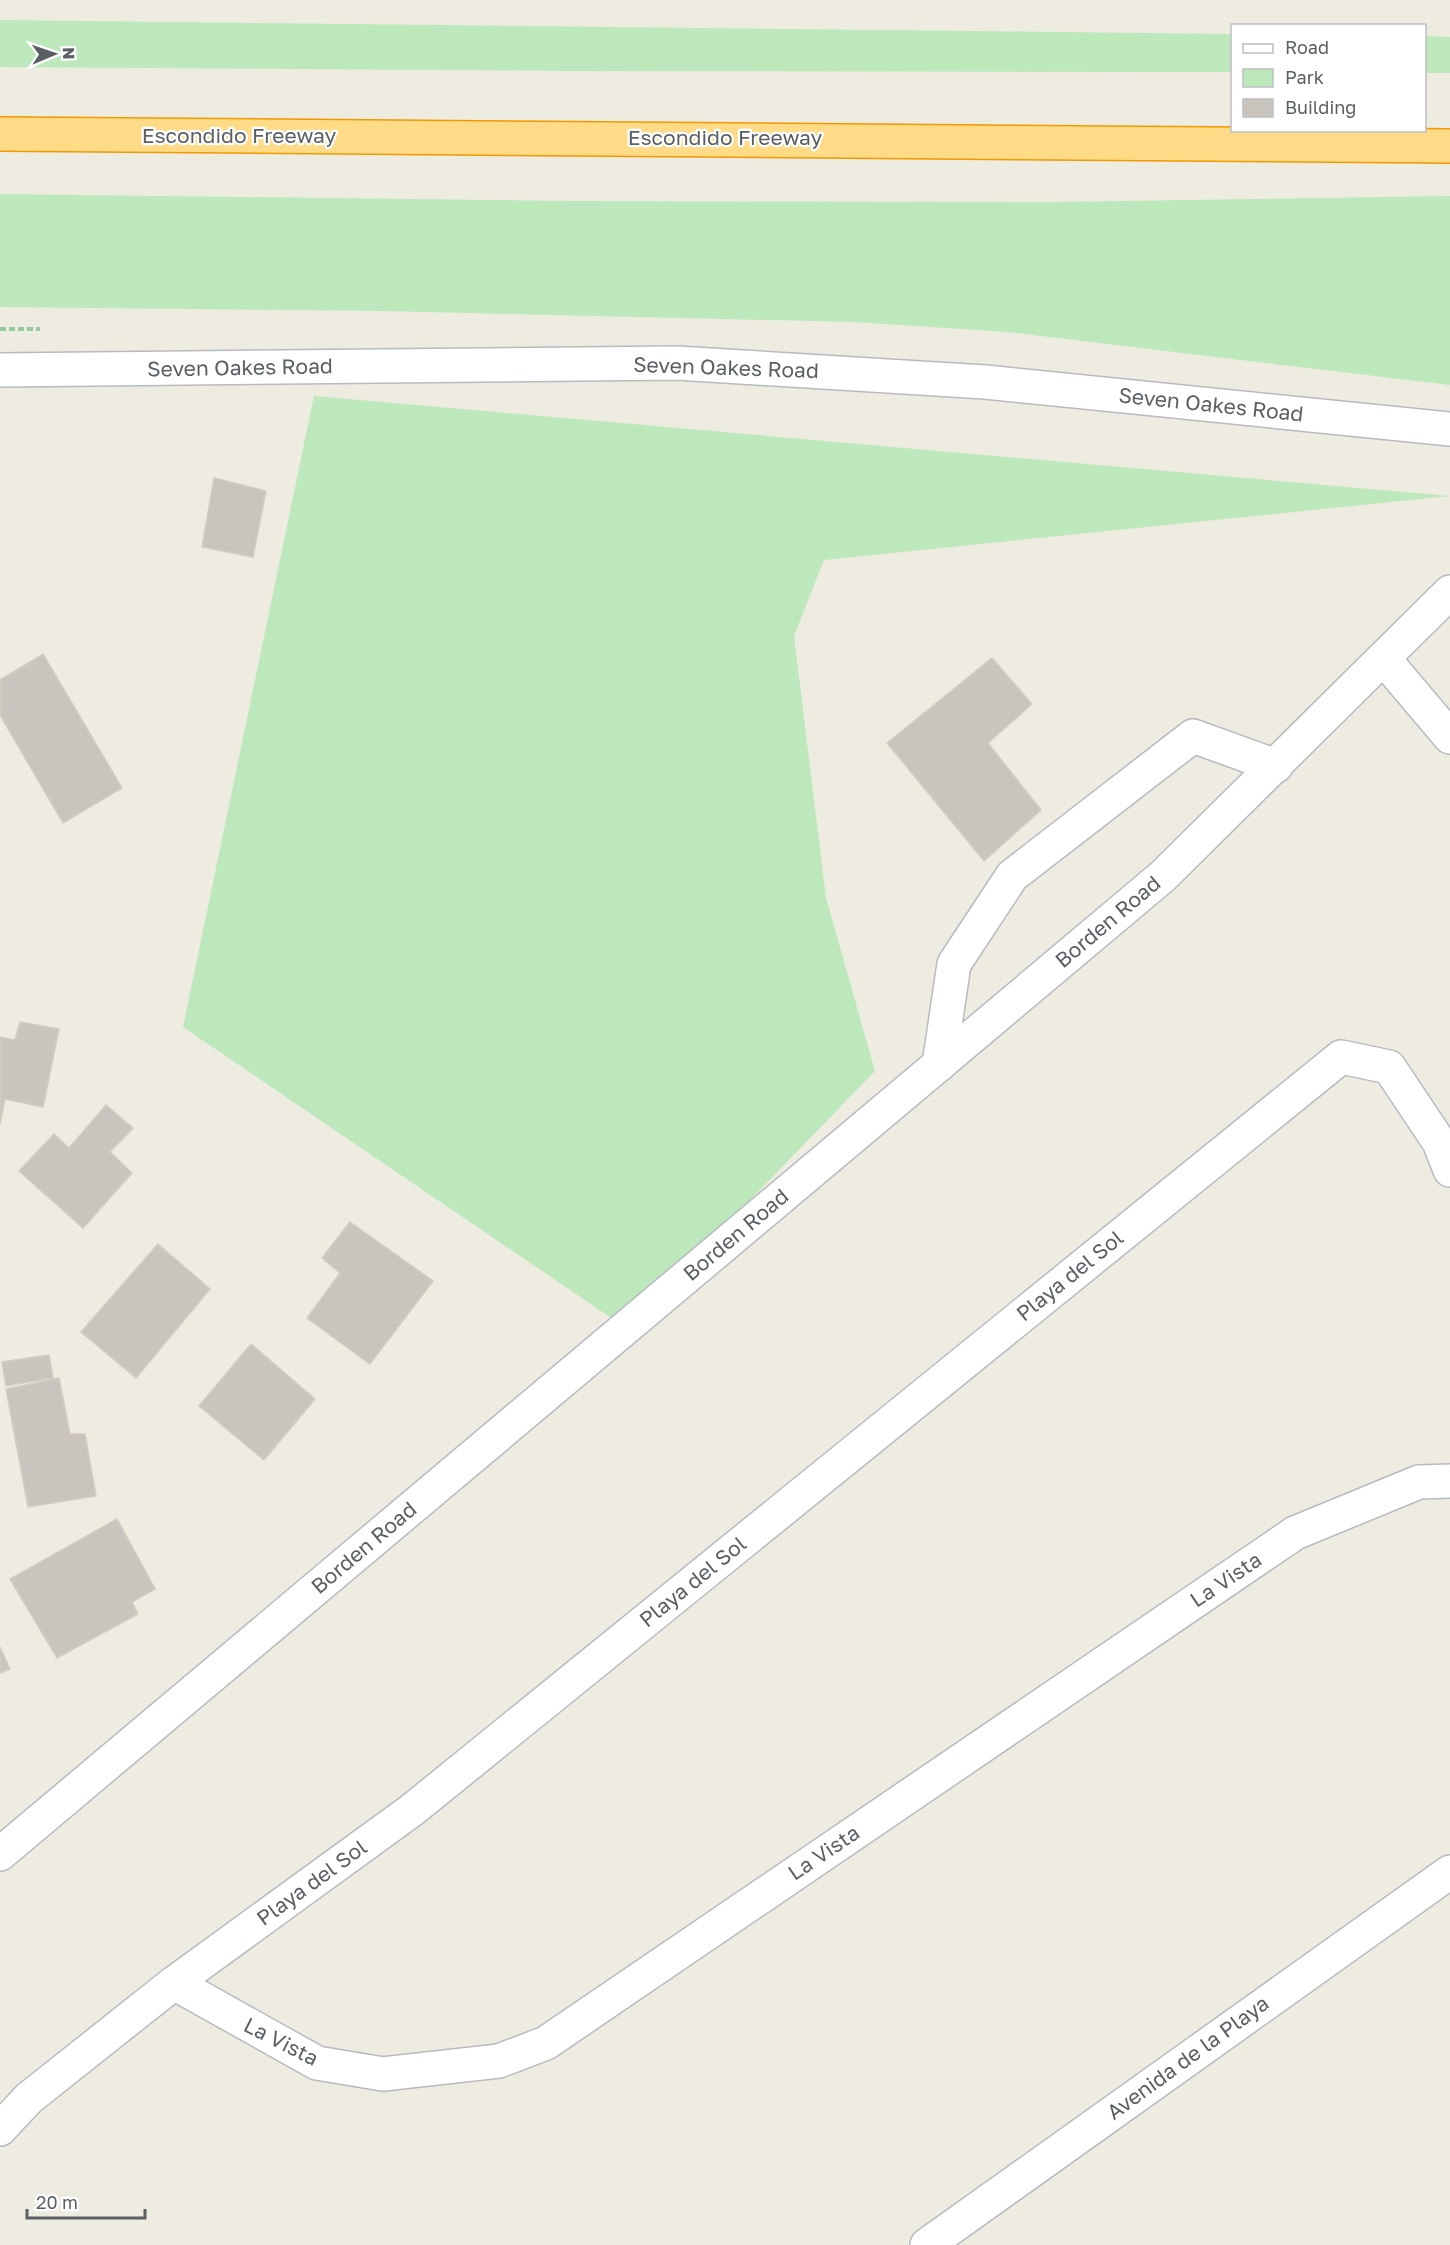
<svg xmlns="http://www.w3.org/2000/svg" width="1450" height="2245" font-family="'Golos Text',sans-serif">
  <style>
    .green { fill: #bde8bb }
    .building { fill: #c9c5be; stroke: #d3ccbf; stroke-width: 1.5 }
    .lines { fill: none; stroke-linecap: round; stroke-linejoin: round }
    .minor-casing { stroke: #b7babf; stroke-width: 36 }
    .highway-casing { stroke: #f09900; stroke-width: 36 }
    .path { stroke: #94caa1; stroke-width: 4; stroke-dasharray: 6 3; stroke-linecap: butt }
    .minor { stroke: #fff; stroke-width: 33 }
    .highway { stroke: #ffdb88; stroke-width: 33 }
    .labels { text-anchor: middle; stroke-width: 4.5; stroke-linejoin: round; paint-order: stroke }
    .street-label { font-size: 21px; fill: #5a5f64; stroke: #fff }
  </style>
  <rect width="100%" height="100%" fill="#eeebe1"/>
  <g class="green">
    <polygon points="0,20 1232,34 1232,72 570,71 0,67"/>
    <polygon points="1425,36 1450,37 1450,73 1425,73"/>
    <polygon points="0,194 573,201 1055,202 1450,196 1450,385 1007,332 854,322 382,311 0,307"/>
    <polygon points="314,396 1450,496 824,560 794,636 826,898 875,1071 626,1328 183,1027"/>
  </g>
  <g class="building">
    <polygon points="214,478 266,491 253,557 202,547"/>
    <polygon points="43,654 122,788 63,823 0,715 0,680"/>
    <polygon points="992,658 1032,704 988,743 1041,810 984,861 887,743"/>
    <polygon points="20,1022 59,1029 43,1107 5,1099 0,1124 0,1037 15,1040"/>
    <polygon points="106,1105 133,1128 110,1152 132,1173 83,1228 19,1171 54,1134 69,1148"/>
    <polygon points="350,1222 433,1281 370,1364 307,1318 340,1273 322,1258"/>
    <polygon points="158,1244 210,1289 136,1378 81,1332"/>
    <polygon points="251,1344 315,1399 264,1460 199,1406"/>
    <polygon points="49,1355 53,1378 6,1386 2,1362"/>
    <polygon points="59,1378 70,1434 85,1434 96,1496 28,1507 6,1389"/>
    <polygon points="117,1519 155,1589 132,1602 138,1614 57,1658 10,1579"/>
    <polygon points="0,1647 10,1669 0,1673"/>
  </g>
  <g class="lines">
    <defs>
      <g id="minor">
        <polyline points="0,370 677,363 985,382 1450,429"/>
        <polyline points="1384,659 1450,737"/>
        <polyline points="939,1065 954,964 1012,876 1193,736 1276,766"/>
        <polyline points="0,1854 1163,876 1450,592"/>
        <polyline points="174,1983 317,2063 383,2074 499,2061 546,2043 1295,1533 1419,1482 1450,1481"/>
        <polyline points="0,2129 29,2098 174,1983 412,1810 1341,1057 1389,1067 1439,1142 1450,1170"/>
        <polyline points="927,2245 1450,1872"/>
      </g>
      <polyline id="highway" points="0,134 1450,146"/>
    </defs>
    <use href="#minor" class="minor-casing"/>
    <use href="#highway" class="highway-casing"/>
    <polyline class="path" points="0,329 40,329"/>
    <use href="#minor" class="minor"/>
    <use href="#highway" class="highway"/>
  </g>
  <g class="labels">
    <g class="street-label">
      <text x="239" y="143">Escondido Freeway</text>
      <text x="725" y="145">Escondido Freeway</text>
      <text transform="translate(240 368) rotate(-1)" y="7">Seven Oakes Road</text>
      <text transform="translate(726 368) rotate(2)" y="7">Seven Oakes Road</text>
      <text transform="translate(1211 405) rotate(6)" y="7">Seven Oakes Road</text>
      <text transform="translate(1108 922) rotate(-40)" y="7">Borden Road</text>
      <text transform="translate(736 1235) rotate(-40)" y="7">Borden Road</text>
      <text transform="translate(1070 1276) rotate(-39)" y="7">Playa del Sol</text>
      <text transform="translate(364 1548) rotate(-40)" y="7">Borden Road</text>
      <text transform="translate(1226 1580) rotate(-34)" y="7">La Vista</text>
      <text transform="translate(693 1582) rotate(-39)" y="7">Playa del Sol</text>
      <text transform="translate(824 1853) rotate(-34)" y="7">La Vista</text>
      <text transform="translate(312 1883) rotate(-36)" y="7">Playa del Sol</text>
      <text transform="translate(281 2042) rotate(27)" y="7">La Vista</text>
      <text transform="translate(1188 2058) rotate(-36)" y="7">Avenida de la Playa</text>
    </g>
  </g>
  <rect x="1231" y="24" width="195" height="108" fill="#ffffff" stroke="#bdbfc1" stroke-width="1.5"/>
  <rect x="1243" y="44" width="30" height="9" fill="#ffffff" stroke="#bdbfc1" stroke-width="1.5"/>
  <text x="1285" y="54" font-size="18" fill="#5a5f64">Road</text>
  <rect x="1243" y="69" width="30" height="18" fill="#bde8bb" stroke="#bdbfc1" stroke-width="1.5"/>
  <text x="1285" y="84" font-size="18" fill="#5a5f64">Park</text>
  <rect x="1243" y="99" width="30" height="18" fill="#c9c5be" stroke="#bdbfc1" stroke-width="1.5"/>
  <text x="1285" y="114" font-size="18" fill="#5a5f64">Building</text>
  <g transform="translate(54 54) rotate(88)" stroke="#ffffff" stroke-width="4.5" paint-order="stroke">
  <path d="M0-4.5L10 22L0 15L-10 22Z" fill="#5a5f64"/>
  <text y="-9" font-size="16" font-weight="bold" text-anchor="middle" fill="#5a5f64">N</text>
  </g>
  <path d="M27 2209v9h118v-9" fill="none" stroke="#5a5f64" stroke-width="3"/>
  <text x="36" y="2209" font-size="18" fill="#5a5f64" stroke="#ffffff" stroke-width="4.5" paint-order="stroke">20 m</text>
</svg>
